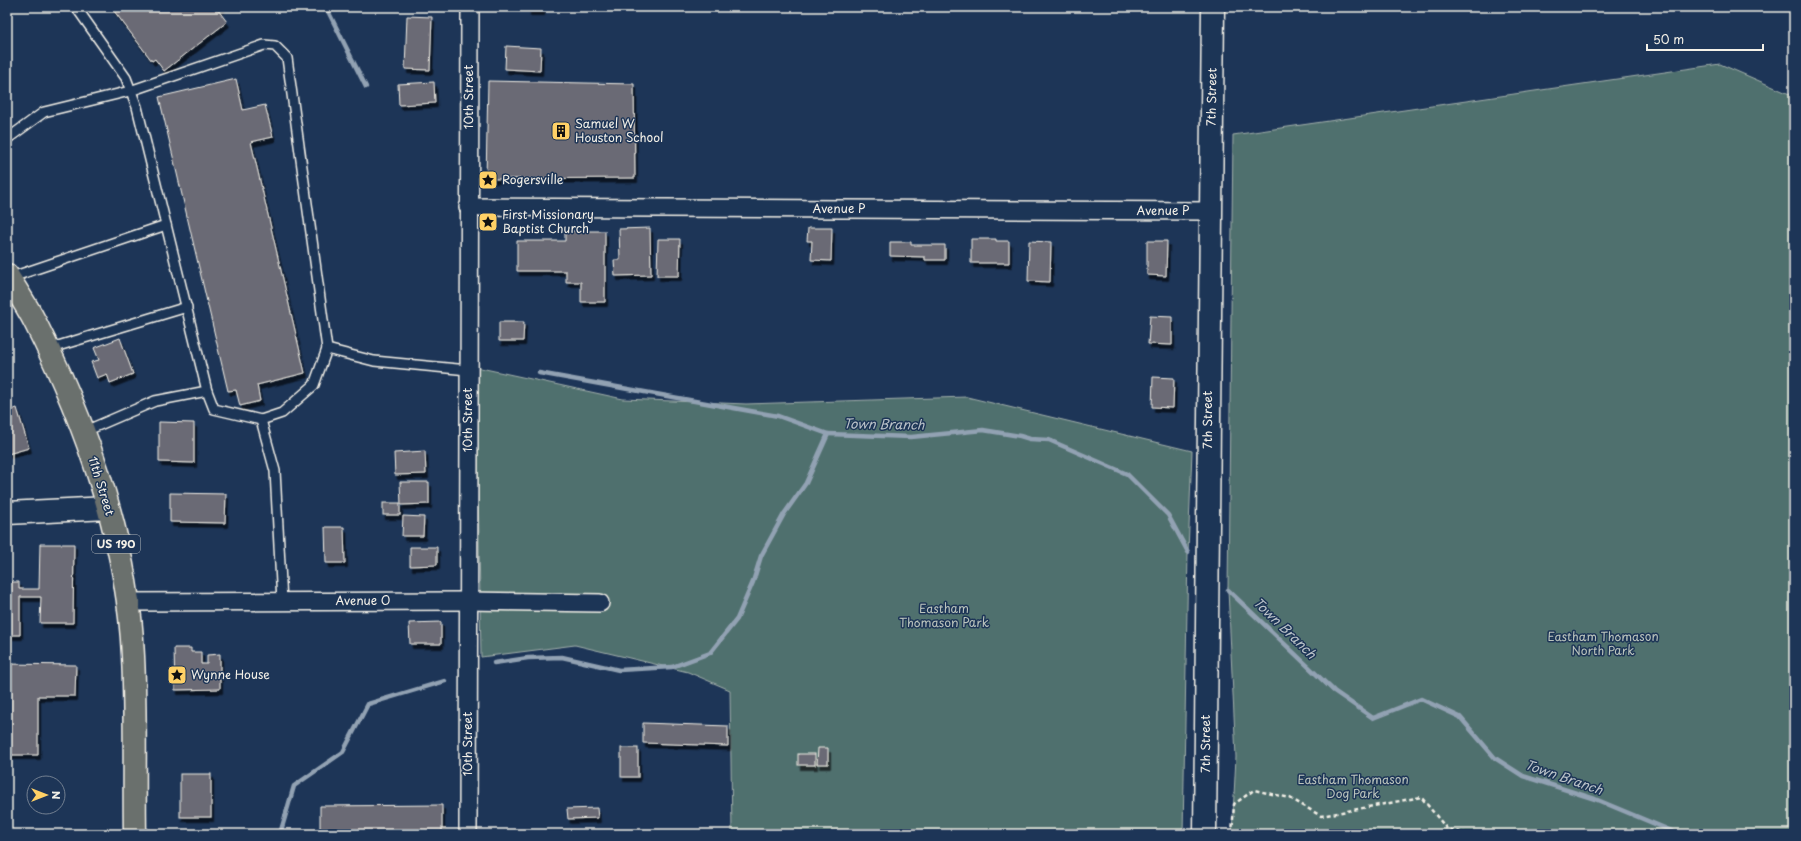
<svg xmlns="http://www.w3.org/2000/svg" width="1801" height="841" font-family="'Playpen Sans',sans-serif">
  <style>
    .green { fill: #506f6e; stroke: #a2b0ab }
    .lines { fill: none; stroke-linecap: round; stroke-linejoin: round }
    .stream { stroke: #92a2b3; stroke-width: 4.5 }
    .building { fill: #6b6a74; stroke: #f4f1e8; filter: url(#shadow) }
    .lane-casing { stroke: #f4f1e8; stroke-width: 12 }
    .street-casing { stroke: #f4f1e8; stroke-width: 20 }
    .secondary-casing { stroke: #f4f1e8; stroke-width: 25 }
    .primary-casing { stroke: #f4f1e8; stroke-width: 25 }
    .path { stroke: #f4f1e8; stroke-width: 2.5; stroke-dasharray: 4 3; stroke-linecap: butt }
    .lane { stroke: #1d3557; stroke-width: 9 }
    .street { stroke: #1d3557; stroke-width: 17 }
    .secondary { stroke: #1d3557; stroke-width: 22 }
    .primary { stroke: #6b706d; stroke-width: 22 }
    .labels { text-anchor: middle; stroke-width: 3; stroke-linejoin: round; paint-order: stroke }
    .shield { fill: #1d3557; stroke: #b4b9bc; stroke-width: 1 }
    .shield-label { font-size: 11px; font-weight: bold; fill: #f4f1e8 }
    .street-label { font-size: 12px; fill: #f4f1e8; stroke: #1d3557 }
    .poi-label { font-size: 12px; fill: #f4f1e8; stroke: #1d3557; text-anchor: start }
    .park-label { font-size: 12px; fill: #bbc4bd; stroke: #1d3557 }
    .water-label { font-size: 13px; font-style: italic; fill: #bbc3c9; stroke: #1d3557 }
  </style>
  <defs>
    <filter id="shadow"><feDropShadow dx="2.5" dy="4.5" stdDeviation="0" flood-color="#0009"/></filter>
  </defs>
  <rect width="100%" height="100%" fill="#1d3557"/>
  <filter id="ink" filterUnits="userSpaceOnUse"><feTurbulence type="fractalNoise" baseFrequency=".025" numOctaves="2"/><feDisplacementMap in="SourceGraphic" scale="8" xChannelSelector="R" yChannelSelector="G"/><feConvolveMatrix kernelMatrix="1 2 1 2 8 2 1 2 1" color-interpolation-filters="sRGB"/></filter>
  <g filter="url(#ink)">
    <g class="green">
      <polygon points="1720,64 1794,96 1794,834 1232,834 1236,757 1228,590 1233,135"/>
      <polygon points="476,367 623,399 746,404 967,397 1192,451 1188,552 1183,834 732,834 730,690 688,672 575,645 481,657"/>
    </g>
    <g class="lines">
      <g class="stream">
        <polyline points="326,7 366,87"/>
        <polyline points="539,373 778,416 828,434 911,437 983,430 1020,436 1030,439 1049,440 1127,474 1168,515 1188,552"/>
        <polyline points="1228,590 1334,691 1373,718 1421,699 1460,717 1495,758 1523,776 1595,799 1679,834"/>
        <polyline points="494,663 528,658 562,657 619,670 672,667 710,653 737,619 753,582 761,556 784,514 806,483 828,434"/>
        <polyline points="280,834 294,786 343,752 368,704 445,681"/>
      </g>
    </g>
    <g class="building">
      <polygon points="111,7 223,7 218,10 227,22 164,71 155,59 152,61"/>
      <rect x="528" y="7" width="14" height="4"/>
      <polygon points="407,16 432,17 430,70 405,69"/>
      <polygon points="506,46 541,48 540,71 505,69"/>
      <polygon points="236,79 243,110 265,105 273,137 251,142 305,373 257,385 260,401 240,406 236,390 228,391 159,97"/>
      <polygon points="488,81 634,84 635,178 486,179"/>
      <polygon points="434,82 435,103 399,105 398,84"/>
      <polygon points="650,228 651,275 615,276 614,260 620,260 619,229"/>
      <polygon points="808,228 832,228 831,261 811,260 812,241 807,241"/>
      <polygon points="565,231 605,231 605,302 581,302 581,282 566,282 566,271 517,271 517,241 565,241"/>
      <polygon points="658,239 680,239 679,276 657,276"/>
      <polygon points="971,239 996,239 996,241 1009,241 1009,263 971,263"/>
      <polygon points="1029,241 1051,242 1050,282 1028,281"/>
      <polygon points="1147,241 1167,241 1166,276 1147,275"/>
      <polygon points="890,242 911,242 911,245 945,245 945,260 925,260 925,257 890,256"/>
      <polygon points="1150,316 1172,317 1172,345 1148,344"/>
      <polygon points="499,322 524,322 523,341 499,341"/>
      <polygon points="120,338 133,374 110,383 107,374 97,378 91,362 99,360 94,348"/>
      <polygon points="1153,377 1174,378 1173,408 1152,407"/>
      <polygon points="17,408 29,448 8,454 7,411"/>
      <polygon points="159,422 194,423 194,463 159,462"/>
      <polygon points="425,451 426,474 395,475 394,453"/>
      <polygon points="400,482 429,482 429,504 401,505"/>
      <polygon points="170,493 226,494 225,523 170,522"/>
      <rect x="383" y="503" width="17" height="12"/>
      <polygon points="403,516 424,517 423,536 402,536"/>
      <polygon points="325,527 344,527 345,563 326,563"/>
      <polygon points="40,544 74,544 73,623 40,623 41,597 20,597 20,635 7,635 7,582 19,582 19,589 39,589"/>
      <polygon points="410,547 437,547 437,565 410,566"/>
      <polygon points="441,622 441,644 410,644 409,623"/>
      <polygon points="174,648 191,648 191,652 201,652 201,664 207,664 207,655 220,654 220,689 175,690"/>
      <polygon points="7,664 76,665 75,696 38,696 38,755 7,755"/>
      <polygon points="643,723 728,726 728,746 643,743"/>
      <rect x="621" y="748" width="17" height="29"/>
      <polygon points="818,748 828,748 828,764 817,764"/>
      <rect x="798" y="754" width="17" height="11"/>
      <rect x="180" y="774" width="31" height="43"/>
      <polygon points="442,805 442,834 320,834 320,806"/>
      <polygon points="597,808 598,818 568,819 567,809"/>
    </g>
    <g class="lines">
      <defs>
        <g id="lane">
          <polyline points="76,7 126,78 137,107 207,391 214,409 261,420 282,413 314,385 327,349"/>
          <polyline points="7,139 44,112 130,91 264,45 275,46 287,58 327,349 374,361 468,370"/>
          <polyline points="9,278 166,225"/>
          <polyline points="48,349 187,307"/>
          <polyline points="261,420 275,471 282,602"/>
          <polyline points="83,432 155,401 207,391"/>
        </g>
        <g id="street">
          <polyline points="468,207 1210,211"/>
          <polyline points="127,602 468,601 600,603"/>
          <polyline points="468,834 470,7"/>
        </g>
        <g id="secondary">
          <polyline points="7,513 108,508"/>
          <polyline points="1205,834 1213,7"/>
        </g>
        <path id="primary" d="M7,275C16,290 27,306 35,322C86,423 128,541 133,656C136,715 134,775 135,834"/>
      </defs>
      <use href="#lane" class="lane-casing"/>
      <use href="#street" class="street-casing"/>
      <use href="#secondary" class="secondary-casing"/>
      <use href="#primary" class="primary-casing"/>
      <polyline class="path" points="1232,834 1234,804 1254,790 1290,798 1321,816 1421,797 1447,829 1469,834"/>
      <use href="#lane" class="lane"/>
      <use href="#street" class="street"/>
      <use href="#secondary" class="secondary"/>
      <use href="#primary" class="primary"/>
    </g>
  </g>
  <defs>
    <symbol id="building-square" viewBox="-11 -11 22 22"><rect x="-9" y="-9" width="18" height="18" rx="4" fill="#ffd166" stroke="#1d3557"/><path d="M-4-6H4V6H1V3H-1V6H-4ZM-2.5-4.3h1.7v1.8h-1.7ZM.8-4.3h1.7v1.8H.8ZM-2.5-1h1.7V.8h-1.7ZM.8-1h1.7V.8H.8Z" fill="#111"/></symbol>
    <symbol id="sight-square" viewBox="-11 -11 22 22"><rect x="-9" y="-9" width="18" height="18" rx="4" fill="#ffd166" stroke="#1d3557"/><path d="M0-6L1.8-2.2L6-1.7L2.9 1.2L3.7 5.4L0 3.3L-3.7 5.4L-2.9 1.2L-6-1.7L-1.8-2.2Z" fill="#111"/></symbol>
  </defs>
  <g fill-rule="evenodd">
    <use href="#building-square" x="550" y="120" width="22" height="22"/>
    <use href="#sight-square" x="477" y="169" width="22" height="22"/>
    <use href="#sight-square" x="477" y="211" width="22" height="22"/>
    <use href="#sight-square" x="166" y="664" width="22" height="22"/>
  </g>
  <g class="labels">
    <rect class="shield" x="92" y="535" width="48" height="18" rx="3"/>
    <g class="shield-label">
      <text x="116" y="548">US 190</text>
    </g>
    <g class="street-label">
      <text transform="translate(469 97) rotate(-90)" y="4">10th Street</text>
      <text transform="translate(1212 97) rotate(-89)" y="4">7th Street</text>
      <text x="839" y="213">Avenue P</text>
      <text x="1163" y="215">Avenue P</text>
      <text transform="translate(468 420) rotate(-90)" y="4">10th Street</text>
      <text transform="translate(1208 420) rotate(-90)" y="4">7th Street</text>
      <text transform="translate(101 486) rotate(73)" y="4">11th Street</text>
      <text x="363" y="605">Avenue O</text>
      <text transform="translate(468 744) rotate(-90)" y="4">10th Street</text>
      <text transform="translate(1206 744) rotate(-90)" y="4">7th Street</text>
    </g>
    <g class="poi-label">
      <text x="575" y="128">Samuel W<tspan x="575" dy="14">Houston School</tspan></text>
      <text x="502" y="184">Rogersville</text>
      <text x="502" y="219">First Missionary<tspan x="502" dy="14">Baptist Church</tspan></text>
      <text x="191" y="679">Wynne House</text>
    </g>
    <g class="park-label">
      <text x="944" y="613">Eastham<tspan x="944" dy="14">Thomason Park</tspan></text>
      <text x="1603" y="641">Eastham Thomason<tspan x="1603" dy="14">North Park</tspan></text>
      <text x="1353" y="784">Eastham Thomason<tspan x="1353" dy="14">Dog Park</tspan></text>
    </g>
    <g class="water-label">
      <text transform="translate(884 424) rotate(1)" y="5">Town Branch</text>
      <text transform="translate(1285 628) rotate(44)" y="5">Town Branch</text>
      <text transform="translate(1564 777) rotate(19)" y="5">Town Branch</text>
    </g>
  </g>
  <rect width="1801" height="841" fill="none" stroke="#1d3557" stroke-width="24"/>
  <rect x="12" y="12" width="1777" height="817" fill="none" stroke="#f4f1e8" stroke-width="1.5" filter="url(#ink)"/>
  <g transform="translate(46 795) rotate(90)"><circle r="19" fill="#1d3557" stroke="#738091"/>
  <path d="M0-3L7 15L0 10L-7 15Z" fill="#ffd166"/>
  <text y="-6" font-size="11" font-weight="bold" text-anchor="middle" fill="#f4f1e8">N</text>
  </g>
  <path d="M1647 44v6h116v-6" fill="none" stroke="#f4f1e8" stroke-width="2"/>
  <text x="1653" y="44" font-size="12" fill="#f4f1e8" stroke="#1d3557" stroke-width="3" paint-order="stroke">50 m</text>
</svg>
